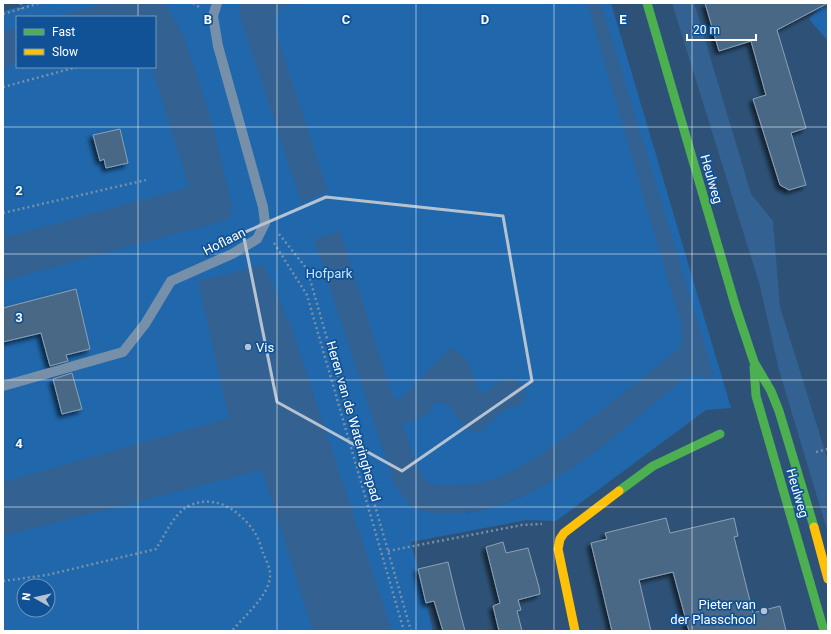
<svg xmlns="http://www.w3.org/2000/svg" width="831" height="634" font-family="Roboto,sans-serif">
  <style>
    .green { fill: #2067ab; fill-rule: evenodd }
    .water { fill: #336292 }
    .building { fill: #4a6785; stroke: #8ca1b7; filter: url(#shadow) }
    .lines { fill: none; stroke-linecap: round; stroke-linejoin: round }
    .path { stroke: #7790a9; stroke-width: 2.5; stroke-dasharray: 2 3; stroke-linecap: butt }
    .lane { stroke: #7790a9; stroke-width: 10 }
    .fast { stroke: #4caf50; stroke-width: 9 }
    .slow { stroke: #ffc107; stroke-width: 9 }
    .marked { fill: none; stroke: #b6c2cf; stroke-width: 3; stroke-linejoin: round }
    .grid { fill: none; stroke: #fff; stroke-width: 1; stroke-opacity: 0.55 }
    .poi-dot { fill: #b6c2cf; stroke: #105295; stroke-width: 1.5 }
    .labels { text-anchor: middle; stroke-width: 3.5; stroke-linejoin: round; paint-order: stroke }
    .street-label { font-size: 13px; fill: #fff; stroke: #105295 }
    .park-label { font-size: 13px; fill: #c6e3fe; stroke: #105295 }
    .poi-label { font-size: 13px; fill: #fff; stroke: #105295; text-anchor: start }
    .grid-label { font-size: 13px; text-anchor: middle; font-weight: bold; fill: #fff; stroke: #105295; stroke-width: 3.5; stroke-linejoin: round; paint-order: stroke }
  </style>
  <defs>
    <filter id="shadow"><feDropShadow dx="-3.5" dy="3.5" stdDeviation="2" flood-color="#0009"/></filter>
  </defs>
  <rect width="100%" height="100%" fill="#2e5277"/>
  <g class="green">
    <path d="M32,3H611L731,408L706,410L556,521L527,520L411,542L433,631H3V11ZM17,17H155V67H17ZM539,487C516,502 491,508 465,513ZM24,586H48V610H24Z"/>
    <polygon points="821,6 828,10 828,41 809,19"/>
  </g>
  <g class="water">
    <polygon points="106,3 165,3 184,37 211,119 232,205 229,219 208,226 178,233 3,281 3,238 189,187 152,67 155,67 155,17 55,17"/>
    <polygon points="240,3 296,3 281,8 275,18 275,30 328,192 301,202 244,28 240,15"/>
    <path d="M587,3H601L714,376L706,379L702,375L685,378C621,430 535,515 448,513C439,513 426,514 418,509C408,504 402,495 395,486L314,239L340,231L393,397L401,399L440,358L451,348C479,362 467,379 484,394C491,389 497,381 506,379C519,376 531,393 522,403C517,409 507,407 501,413C496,416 484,429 480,431C461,437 457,407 443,402C441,402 437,403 434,403C427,419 418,419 402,424L420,473L430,484C449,486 468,486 487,481C510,475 532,460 551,447C595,417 636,383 677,350L681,344L682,337L680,321Z"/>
    <polygon points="672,3 694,3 751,194 773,221 780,307 828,461 828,533 779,370 760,286"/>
    <polygon points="17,28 17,64 3,67 3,31"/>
    <polygon points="264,265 292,329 392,631 313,631 262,470 3,536 3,482 229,418 198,281"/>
  </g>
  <g class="building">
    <polygon points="705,3 828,3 777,30 806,128 791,133 806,185 789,190 780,185 753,99 766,95 751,41 719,51"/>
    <polygon points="120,129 128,163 106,168 104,159 100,161 93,135"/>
    <polygon points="76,289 90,349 66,355 68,361 50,366 41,333 3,342 3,308"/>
    <polygon points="72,373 82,409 62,414 53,379"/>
    <polygon points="666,518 670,533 734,518 738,536 734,537 753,613 780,606 786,631 689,631 673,572 639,580 651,631 612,631 591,543 607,539 605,533"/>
    <polygon points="503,542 506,553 528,548 539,587 540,594 518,600 521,610 517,611 522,631 499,631 493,606 500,603 486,547"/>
    <polygon points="448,562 459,608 465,631 443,631 434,601 426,603 418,569"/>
  </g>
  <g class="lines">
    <g class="path">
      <polyline points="21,3 21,9"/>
      <polyline points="193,3 199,7"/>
      <polyline points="827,3 828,4"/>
      <polyline points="3,14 40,3"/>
      <polyline points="3,87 77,67"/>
      <polyline points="3,213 146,180"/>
      <polyline points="279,234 307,269 411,631"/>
      <polyline points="274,243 307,295 404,631"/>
      <polyline points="816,452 828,449"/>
      <polyline points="388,551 522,525 542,524"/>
      <path d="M3,581L47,575L156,549C165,535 174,513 189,506C215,493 241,511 255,533C259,539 261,547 263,553C266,560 271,569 270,577C268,597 244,616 232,631"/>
    </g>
    <polyline class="lane" points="3,386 123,352 145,324 171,281 232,254 257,239 265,223 263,207 218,46 213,16 217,3"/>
    <g class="fast">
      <polyline points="647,3 736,308 754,362 771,391 779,411 814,527"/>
      <polyline points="754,367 756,396 824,631"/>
      <polyline points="619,491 653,466 720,434"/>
    </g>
    <g class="slow">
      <polyline points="814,527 828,579"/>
      <polyline points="575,631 558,549 560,539 564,533 619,491"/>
    </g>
  </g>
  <path class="marked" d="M326,197L503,216L532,381L402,471L277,402L243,233Z"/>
  <path class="grid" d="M138,3V17M277,3V631M416,3V631M554,3V631M692,3V631M138,67V631M3,127H828M3,254H828M3,380H828M3,507H828"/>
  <g class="poi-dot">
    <circle cx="248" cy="347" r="4"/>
    <circle cx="764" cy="611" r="4"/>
  </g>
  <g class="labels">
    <g class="street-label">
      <text transform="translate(712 179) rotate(74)" y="5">Heulweg</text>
      <text transform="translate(224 241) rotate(-27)" y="5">Hoflaan</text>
      <text transform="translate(354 421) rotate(74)" y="5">Heren van de Wateringhepad</text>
      <text transform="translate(798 493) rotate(74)" y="5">Heulweg</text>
    </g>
    <g class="park-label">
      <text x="329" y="278">Hofpark</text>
    </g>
    <g class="poi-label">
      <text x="256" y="352">Vis</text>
      <text x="756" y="609" text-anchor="end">Pieter van<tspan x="756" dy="15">der Plasschool</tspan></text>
    </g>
  </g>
  <g class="grid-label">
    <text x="208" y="24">B</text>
    <text x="346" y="24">C</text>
    <text x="485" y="24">D</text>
    <text x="623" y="24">E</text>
    <text x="19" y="195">2</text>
    <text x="19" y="322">3</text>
    <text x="19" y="448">4</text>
  </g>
  <rect width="831" height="634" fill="none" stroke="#ffffff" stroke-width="8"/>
  <rect x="16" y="16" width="140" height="52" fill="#105295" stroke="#7097bf"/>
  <rect x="24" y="29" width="20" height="6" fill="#4caf50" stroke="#7097bf"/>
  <text x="52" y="36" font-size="12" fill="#ffffff">Fast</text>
  <rect x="24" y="49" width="20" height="6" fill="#ffc107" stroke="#7097bf"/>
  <text x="52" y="56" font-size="12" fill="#ffffff">Slow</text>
  <g transform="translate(36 598) rotate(278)"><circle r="19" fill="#105295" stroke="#7097bf"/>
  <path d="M0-3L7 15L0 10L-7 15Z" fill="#b6c2cf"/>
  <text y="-6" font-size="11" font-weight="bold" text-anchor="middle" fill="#ffffff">N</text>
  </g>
  <path d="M687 34v6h69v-6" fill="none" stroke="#ffffff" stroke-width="2"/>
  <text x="693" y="34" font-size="12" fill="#ffffff" stroke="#105295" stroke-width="3" paint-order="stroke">20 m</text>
</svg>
